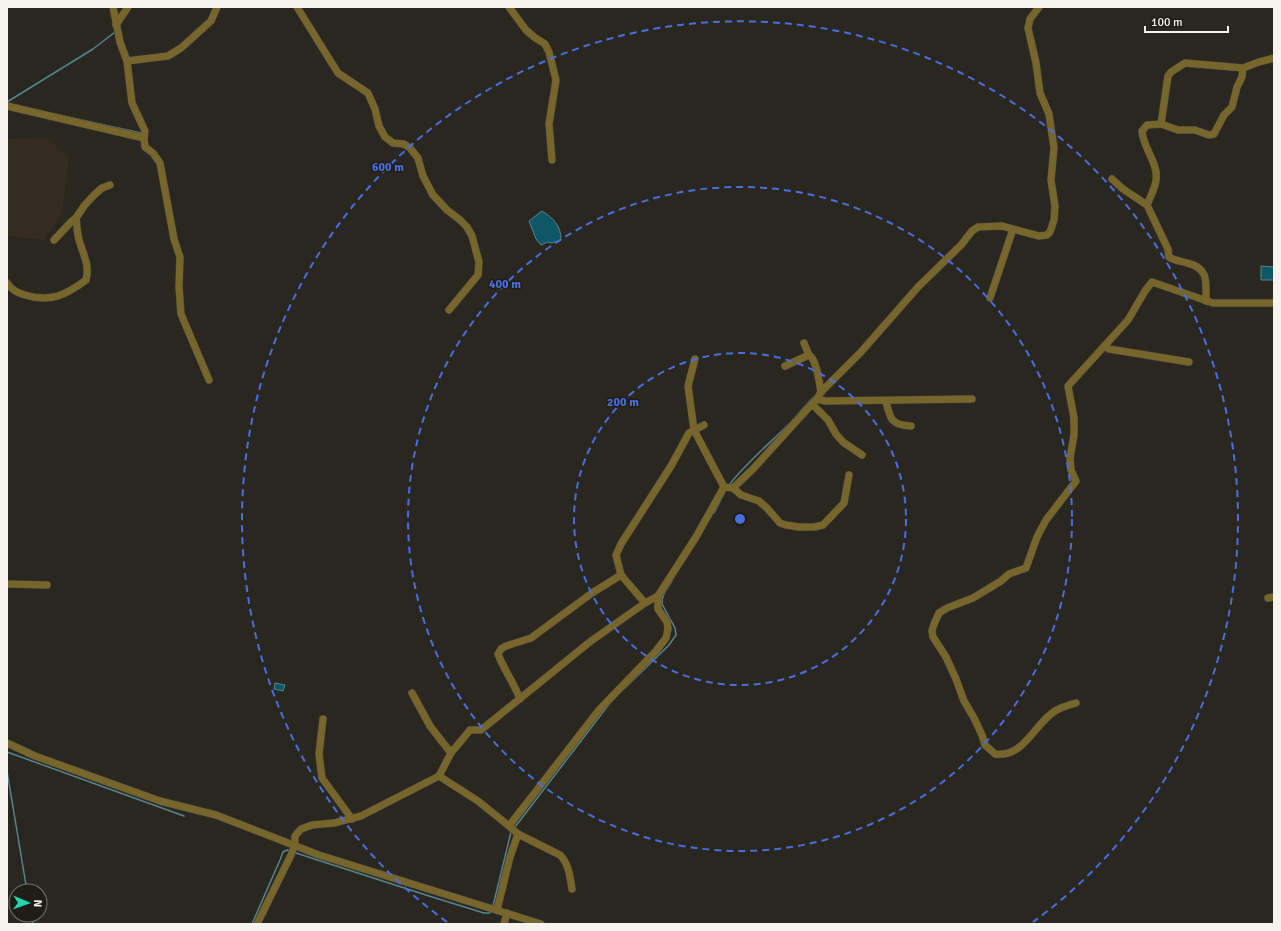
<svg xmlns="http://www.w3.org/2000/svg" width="1281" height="931" font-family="Signika,sans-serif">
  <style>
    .built { fill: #342c21 }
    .water { fill: #0d5767; stroke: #538690 }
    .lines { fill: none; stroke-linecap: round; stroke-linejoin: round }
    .stream { stroke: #538690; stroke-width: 1.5 }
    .street-casing { stroke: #47433d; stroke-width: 8 }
    .street { stroke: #77662c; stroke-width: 7 }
    .ring { fill: none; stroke: #486fdd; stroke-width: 2; stroke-dasharray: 7 5 }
    .centre { fill: #486fdd; stroke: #201c16; stroke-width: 2 }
    .ring-label { font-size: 12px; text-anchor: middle; font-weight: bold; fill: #486fdd; stroke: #201c16; stroke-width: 3; stroke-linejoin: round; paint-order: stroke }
  </style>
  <rect width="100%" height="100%" fill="#2a2620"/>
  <polygon class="built" points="45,138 49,139 69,159 62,214 43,240 7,236 7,139"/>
  <g class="water">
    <path d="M542,211C553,218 561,225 561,240L552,243L548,242L541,245L536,239L529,221Z"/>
    <polygon points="1261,266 1274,267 1274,280 1261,280"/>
    <polygon points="275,683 285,685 283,691 274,689"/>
  </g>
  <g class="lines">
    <g class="stream">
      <polyline points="7,102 93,49 115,32"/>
      <polyline points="59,115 141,133"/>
      <path d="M729,485C746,463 769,444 788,425C797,416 804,406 814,397"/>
      <polyline points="714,513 726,490"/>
      <path d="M625,688L669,645L676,635L675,628L662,604C661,595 668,588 672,581"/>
      <polyline points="7,752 184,816"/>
      <polyline points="7,771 27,891"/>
      <polyline points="515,827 610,703"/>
      <polyline points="296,853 429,896 484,913 490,913 491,911"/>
      <polyline points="493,906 511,832"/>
      <polyline points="31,915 33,924"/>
      <polyline points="252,924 280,860 283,852 287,850 290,851"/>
    </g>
    <defs>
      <g id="street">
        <polyline points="113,7 120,42 127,61 132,103 145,131 144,138 145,147 153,153 160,163 174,239 180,257 179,287 181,314 209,380"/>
        <polyline points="297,7 338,73 368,93 375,109 379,126 385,137 393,143 404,144 410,148 418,158 423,176 433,195 447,210 459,219 467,227 472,236 479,262 478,275 449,310"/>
        <polyline points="509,7 526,30 534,37 545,44 549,52 556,80 549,124 552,160"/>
        <polyline points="116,25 128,7"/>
        <polyline points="127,61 168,56 181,48 211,21 217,7"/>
        <polyline points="7,106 144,138"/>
        <polyline points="1161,124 1168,76 1171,72 1185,63 1243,68 1259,62 1274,58"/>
        <path d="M1112,179L1123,189L1147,205L1168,249L1169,257C1175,261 1181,261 1187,263C1209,268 1206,282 1206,301"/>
        <path d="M1147,205C1151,195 1158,183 1156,172C1154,158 1143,146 1142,131L1147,125L1161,124L1178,130H1195L1209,135L1214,134L1224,115L1232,107L1237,87L1242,77L1243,68"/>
        <polyline points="54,240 72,221 76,218 84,206 94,195 102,188 110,185"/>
        <path d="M7,283C12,290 16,292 25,295C50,303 66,295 86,280C90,265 83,254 79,240C77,233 77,225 76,218"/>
        <polyline points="990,298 1013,229"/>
        <polyline points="804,343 809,355"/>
        <polyline points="1105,346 1109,349 1189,362"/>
        <polyline points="695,359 688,386 694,430 724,487"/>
        <path d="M785,366L809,355C817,360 819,382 821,392"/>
        <polyline points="817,399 825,401 972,399"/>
        <path d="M886,401C890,419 891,425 911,426"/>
        <polyline points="862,455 843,442 836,434 828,420 812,404 817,399 821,392 861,352 918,287 961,245 972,231 978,227 1002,226 1039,236 1047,235 1050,232 1054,220 1055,206 1051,180 1054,148 1049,114 1040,93 1036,63 1028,28 1030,19 1039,7"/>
        <polyline points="724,487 733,488 741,495 759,501 767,508 780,523 786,525 799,527 814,527 823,525 844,503 849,475"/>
        <polyline points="733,488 753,469 812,404"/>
        <polyline points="7,584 47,585"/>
        <polyline points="1268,598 1274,597"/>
        <polyline points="645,603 621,575 616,555 621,544 671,466 689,433 704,425"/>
        <polyline points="412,693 430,726 451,753"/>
        <path d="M520,699C514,683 504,670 498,654L501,649L506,646L531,638L592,593L621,575"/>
        <path d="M1076,703C1069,705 1061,707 1055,711C1034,724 1024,758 995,754L985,745L982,735L974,718L964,701L956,679L946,657L933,637L932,631L934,624L939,613L947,608L973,598L1001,581L1009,574L1026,568L1037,537L1046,520L1076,481L1071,470L1070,458L1074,435V418L1068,386L1128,320L1145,291L1152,282L1213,303H1274"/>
        <polyline points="323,719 319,754 322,778 352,819"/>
        <polyline points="7,743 35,756 160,801 216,815 319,855 541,924"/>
        <polyline points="439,776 478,801 509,826"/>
        <path d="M518,834L560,855C569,864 570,877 572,889"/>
        <polyline points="497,910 510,857 518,834 509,826 599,710 656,651 666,638 668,629 667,622 658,609 658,596"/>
        <polyline points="257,924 291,855 295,845 295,836 301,829 312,825 334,823 361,816 439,776 451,753 470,730 481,730 591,641 645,603 658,596 696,537 724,487"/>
        <polyline points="504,924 507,913"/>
      </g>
    </defs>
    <use href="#street" class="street-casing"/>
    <use href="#street" class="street"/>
  </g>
  <g class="ring">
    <circle cx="740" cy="519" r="166"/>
    <circle cx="740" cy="519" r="332"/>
    <path d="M447 922A498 498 0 1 1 1033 922"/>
  </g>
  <circle cx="740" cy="519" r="6" class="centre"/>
  <g class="ring-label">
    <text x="388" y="171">600 m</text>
    <text x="505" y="288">400 m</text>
    <text x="623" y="406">200 m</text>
  </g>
  <rect width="1281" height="931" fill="none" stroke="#f6f3ef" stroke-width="16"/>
  <g transform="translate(28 903) rotate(92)"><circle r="19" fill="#201c16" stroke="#76726d"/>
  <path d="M0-3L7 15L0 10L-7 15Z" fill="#22d5af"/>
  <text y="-6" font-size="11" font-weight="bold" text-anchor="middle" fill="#f6f3ef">N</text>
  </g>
  <path d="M1145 26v6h83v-6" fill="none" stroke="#f6f3ef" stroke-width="2"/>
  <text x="1151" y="26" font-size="12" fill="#f6f3ef" stroke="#201c16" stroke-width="3" paint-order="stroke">100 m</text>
</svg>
